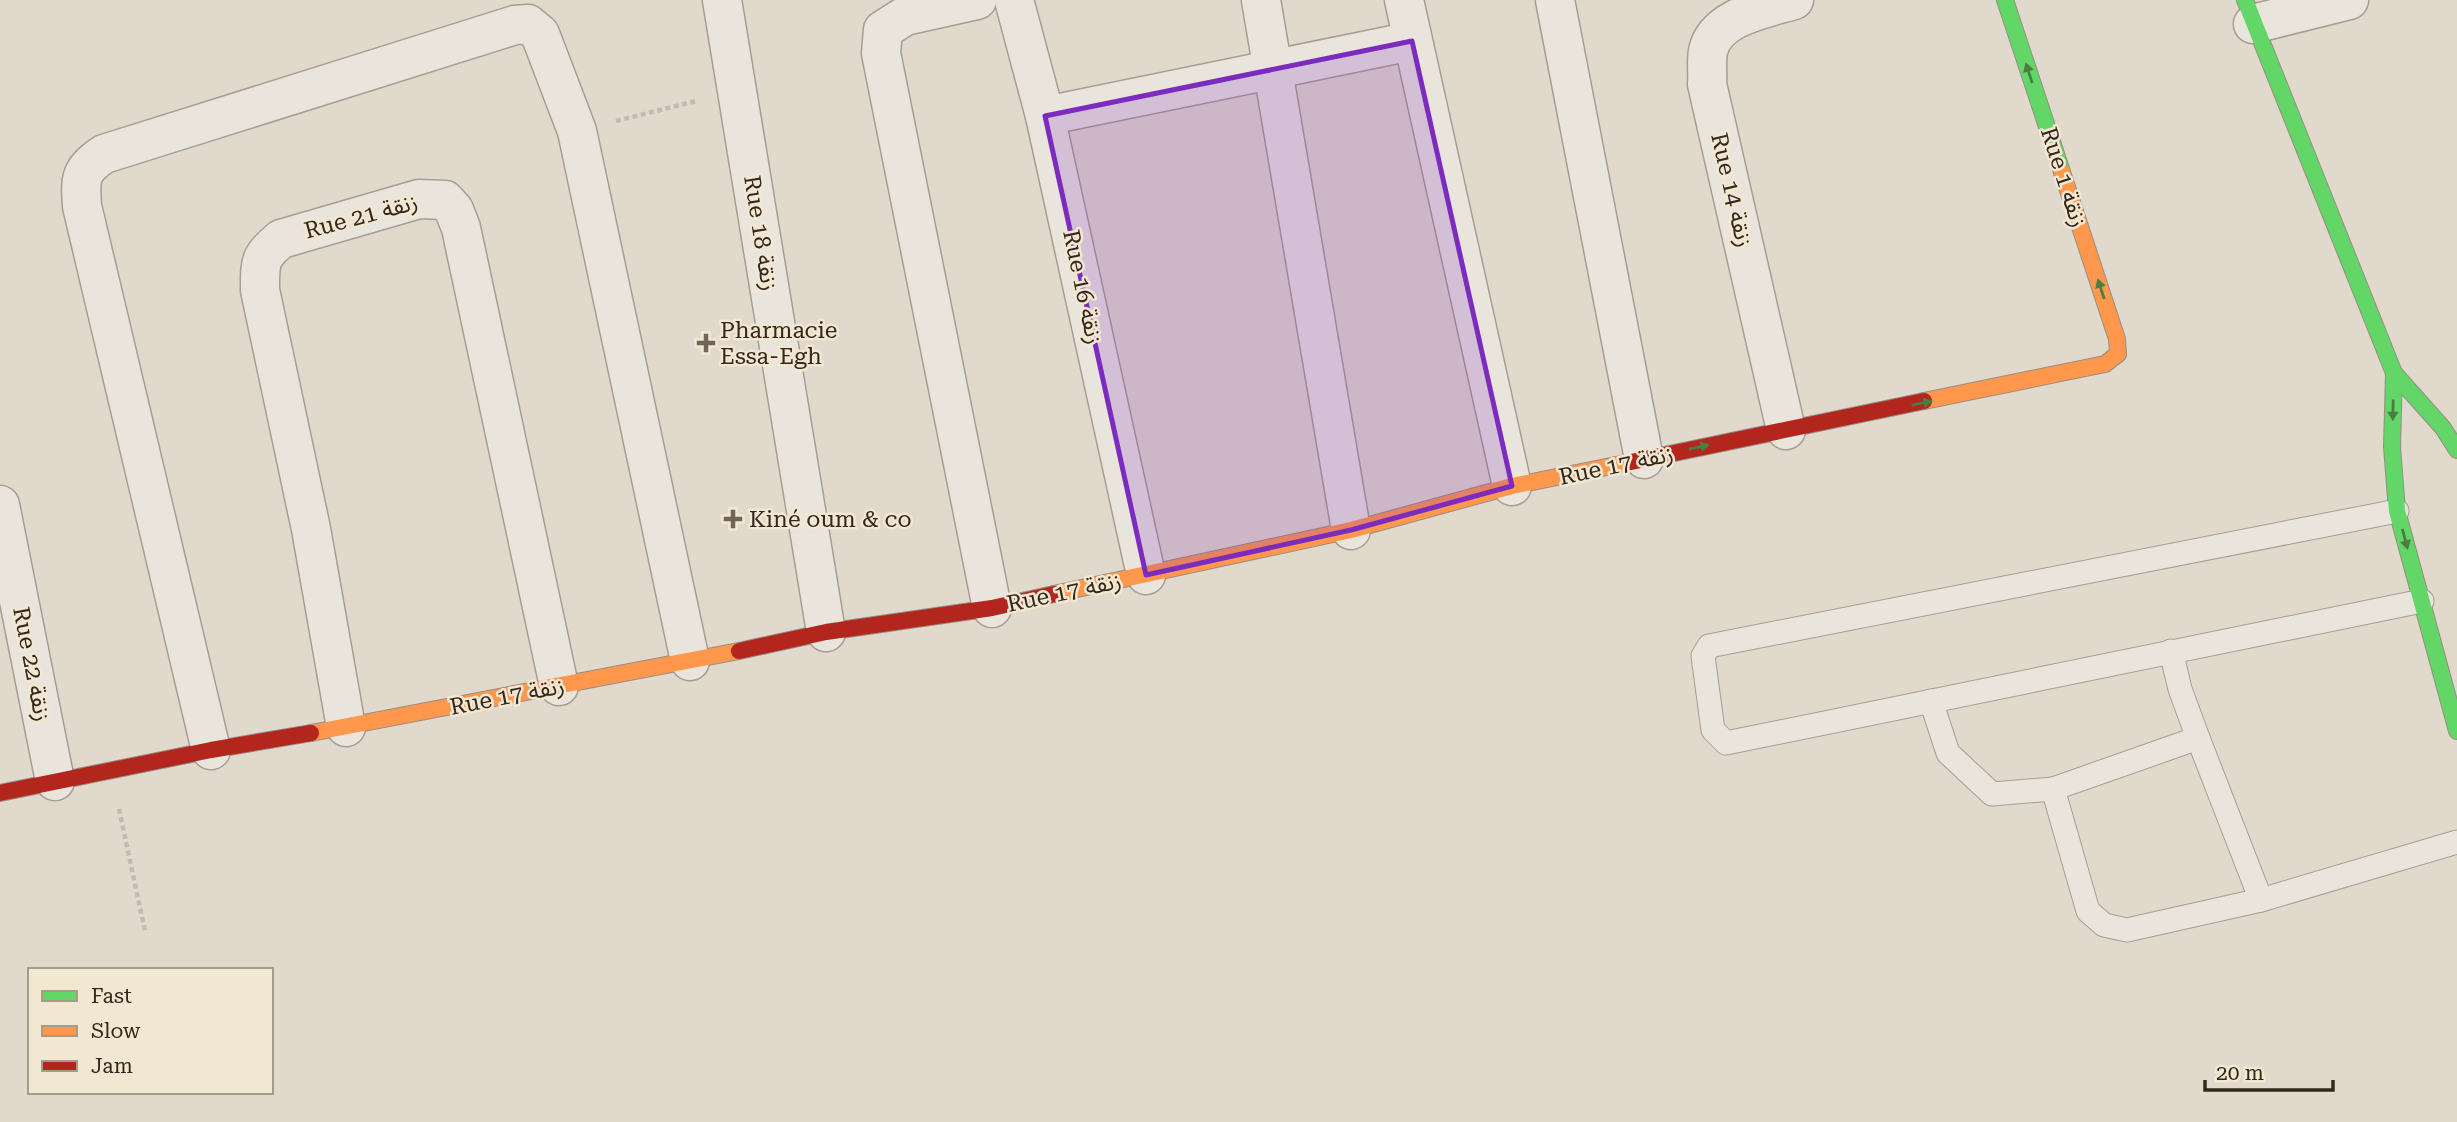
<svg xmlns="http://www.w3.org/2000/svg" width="2457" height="1122" font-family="'Roboto Serif','Noto Sans Arabic',serif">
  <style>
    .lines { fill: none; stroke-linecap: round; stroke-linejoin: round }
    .lane-casing { stroke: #a69e94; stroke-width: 25 }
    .street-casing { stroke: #a69e94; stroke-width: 41 }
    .fast-casing { stroke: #968e84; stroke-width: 18 }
    .slow-casing { stroke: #968e84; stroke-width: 18 }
    .jam-casing { stroke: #968e84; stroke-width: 18 }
    .path { stroke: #c2bbb3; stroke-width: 4.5; stroke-dasharray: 5 3.5; stroke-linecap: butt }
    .lane { stroke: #eae5dc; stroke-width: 23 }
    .street { stroke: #eae5dc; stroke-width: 38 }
    .fast { stroke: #63d668; stroke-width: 16 }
    .slow { stroke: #ff974d; stroke-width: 16 }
    .jam { stroke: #b3261e; stroke-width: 16 }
    .oneway { fill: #4b7e43 }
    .marked { fill: #7b2cbf; fill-opacity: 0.2; stroke: #7b2cbf; stroke-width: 5; stroke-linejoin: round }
    .poi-dot { fill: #70655b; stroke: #f2e7d1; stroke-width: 2.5 }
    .labels { text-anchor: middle; stroke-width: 5; stroke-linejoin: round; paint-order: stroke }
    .street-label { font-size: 23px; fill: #33271e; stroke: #f2e7d1 }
    .poi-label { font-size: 23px; fill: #33271e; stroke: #f2e7d1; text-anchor: start }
  </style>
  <rect width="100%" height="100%" fill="#e1d9cb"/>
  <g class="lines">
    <defs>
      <g id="lane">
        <polyline points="2397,511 1709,646 1703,656 1713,730 1726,743 2422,601"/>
        <polyline points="2171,651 2180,689 2198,738 2053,789 2088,911 2104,925 2127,930 2261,900 2457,842"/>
        <polyline points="1931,701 1948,753 1992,794 2053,789"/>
        <polyline points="2198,738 2261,900"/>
      </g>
      <g id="street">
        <polyline points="722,0 826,632"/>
        <polyline points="977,0 905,16 883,30 881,53 992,608"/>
        <polyline points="1014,0 1045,116 1146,575"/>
        <polyline points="1261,0 1351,530"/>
        <polyline points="1404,0 1512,486"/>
        <polyline points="1555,0 1644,459"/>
        <polyline points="2253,24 2349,0"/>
        <polyline points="1045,116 1412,41"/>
        <path d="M1786,430L1707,84C1708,74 1706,61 1708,51C1716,16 1765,9 1794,0"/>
        <polyline points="0,505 55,781"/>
        <path d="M346,727L311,529L260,290C260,262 259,257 281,239L419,199L445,200L454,210L461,228L559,686"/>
        <path d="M211,750L82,206C80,178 80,170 104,154L515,25L528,24L540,34L577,131L690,661"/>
      </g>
      <g id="fast">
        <polyline points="2005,0 2062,172"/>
        <polyline points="2245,0 2394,373 2443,428 2457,450"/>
        <polyline points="2394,373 2392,447 2397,511 2457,731"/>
      </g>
      <g id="slow">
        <polyline points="1924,401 2105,364 2118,354 2117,339 2062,172"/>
        <polyline points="1054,594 1351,530 1512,486 1631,462"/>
        <polyline points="311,733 739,651"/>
      </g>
      <g id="jam">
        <polyline points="1631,462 1924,401"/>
        <polyline points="739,651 826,632 992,608 1054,594"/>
        <polyline points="0,793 211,750 311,733"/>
      </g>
    </defs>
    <use href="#lane" class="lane-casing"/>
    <use href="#street" class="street-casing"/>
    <use href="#fast" class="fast-casing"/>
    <use href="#slow" class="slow-casing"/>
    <use href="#jam" class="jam-casing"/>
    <g class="path">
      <polyline points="616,121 696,101"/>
      <polyline points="119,809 145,931"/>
    </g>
    <use href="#lane" class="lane"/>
    <use href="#street" class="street"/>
    <use href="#fast" class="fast"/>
    <use href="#slow" class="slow"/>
    <use href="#jam" class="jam"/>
  </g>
  <defs><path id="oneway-solid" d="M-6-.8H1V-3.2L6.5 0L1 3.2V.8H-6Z" transform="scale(1.75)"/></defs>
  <g class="oneway">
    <use href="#oneway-solid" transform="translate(2029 73) rotate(-108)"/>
    <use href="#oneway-solid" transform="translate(2101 289) rotate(-108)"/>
    <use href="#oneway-solid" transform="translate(1922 403) rotate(-11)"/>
    <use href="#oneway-solid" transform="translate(2393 410) rotate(91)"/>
    <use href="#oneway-solid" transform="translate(1699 447) rotate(-12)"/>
    <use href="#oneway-solid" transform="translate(2405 539) rotate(75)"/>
  </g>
  <path class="marked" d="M1412,41L1512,486L1351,530L1146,575L1045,116Z"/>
  <g class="poi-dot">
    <path d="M702.5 332.5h7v7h7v7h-7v7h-7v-7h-7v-7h7z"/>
    <path d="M729.5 508.5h7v7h7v7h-7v7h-7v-7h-7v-7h7z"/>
  </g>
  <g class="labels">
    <g class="street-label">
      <text transform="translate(2064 177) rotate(72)" y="8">Rue 1 زنقة</text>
      <text transform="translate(1732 190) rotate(77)" y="8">Rue 14 زنقة</text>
      <text transform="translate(361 216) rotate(-15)" y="8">Rue 21 زنقة</text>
      <text transform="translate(761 233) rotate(81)" y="8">Rue 18 زنقة</text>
      <text transform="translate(1083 287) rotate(78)" y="8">Rue 16 زنقة</text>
      <text transform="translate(1616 465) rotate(-12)" y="8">Rue 17 زنقة</text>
      <text transform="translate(1064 592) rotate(-12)" y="8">Rue 17 زنقة</text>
      <text transform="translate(32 664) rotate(79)" y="8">Rue 22 زنقة</text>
      <text transform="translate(507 696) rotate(-11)" y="8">Rue 17 زنقة</text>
    </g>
    <g class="poi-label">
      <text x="720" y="338">Pharmacie<tspan x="720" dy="26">Essa-Egh</tspan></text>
      <text x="749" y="527">Kiné oum &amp; co</text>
    </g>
  </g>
  <rect x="28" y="968" width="245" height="126" fill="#f2e7d1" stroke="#a69a89" stroke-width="2"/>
  <rect x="42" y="991" width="35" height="10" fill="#63d668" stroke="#a69a89" stroke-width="2"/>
  <text x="91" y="1003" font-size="21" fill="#33271e">Fast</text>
  <rect x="42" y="1026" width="35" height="10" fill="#ff974d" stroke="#a69a89" stroke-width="2"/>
  <text x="91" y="1038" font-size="21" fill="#33271e">Slow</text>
  <rect x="42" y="1061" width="35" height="10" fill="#b3261e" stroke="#a69a89" stroke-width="2"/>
  <text x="91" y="1073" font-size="21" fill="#33271e">Jam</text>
  <path d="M2205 1080v10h128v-10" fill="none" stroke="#33271e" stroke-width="3.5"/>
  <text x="2216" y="1080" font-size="21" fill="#33271e" stroke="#f2e7d1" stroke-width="5" paint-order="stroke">20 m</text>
</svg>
